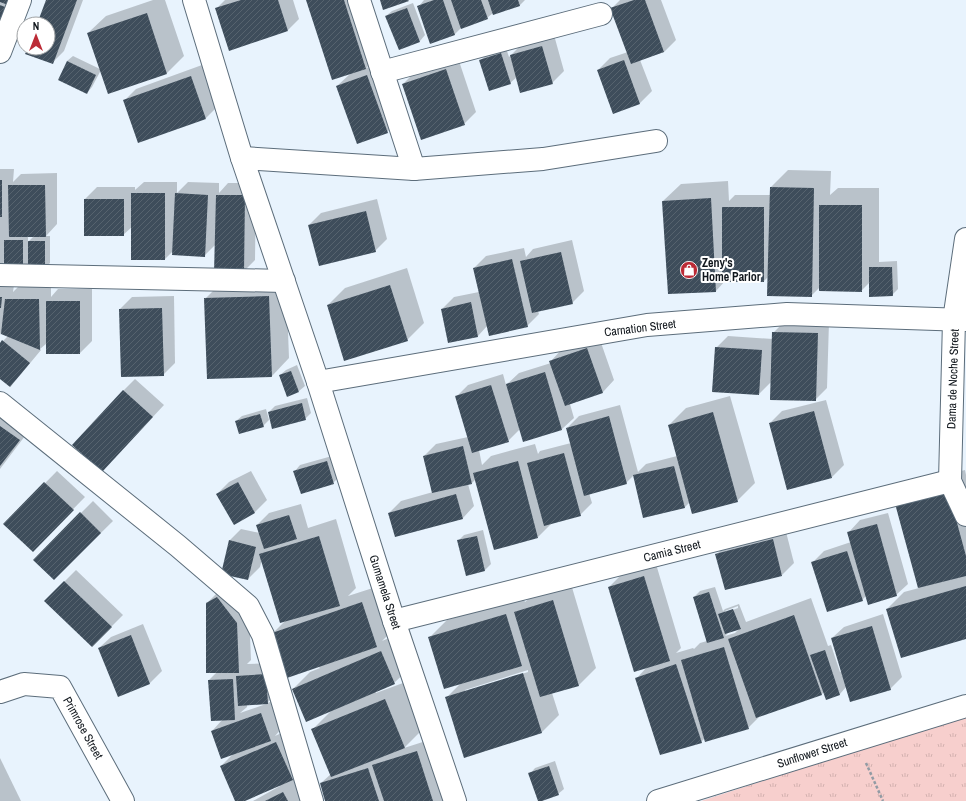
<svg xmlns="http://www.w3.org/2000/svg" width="966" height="801" font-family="'Archivo Narrow',sans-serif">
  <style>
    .park { fill: url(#park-tufts) }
    .shadow { fill: #0003; fill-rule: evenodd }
    .building { fill: url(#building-hatch) }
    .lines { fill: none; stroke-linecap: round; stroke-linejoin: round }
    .minor-casing { stroke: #5c6d7b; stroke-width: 24 }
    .path { stroke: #929ba4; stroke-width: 2.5; stroke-dasharray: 3 2; stroke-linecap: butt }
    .minor { stroke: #fff; stroke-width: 22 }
    .labels { text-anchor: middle; stroke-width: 4; stroke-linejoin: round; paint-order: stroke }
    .poi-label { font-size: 12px; font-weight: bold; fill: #10161c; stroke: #fff; text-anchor: start }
    .street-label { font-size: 12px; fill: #10161c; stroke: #fff }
  </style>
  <defs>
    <pattern id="park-tufts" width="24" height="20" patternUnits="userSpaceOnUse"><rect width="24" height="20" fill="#f7cfcd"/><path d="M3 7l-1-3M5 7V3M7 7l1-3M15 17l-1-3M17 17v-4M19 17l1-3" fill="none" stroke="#d3b1af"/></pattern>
    <pattern id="building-hatch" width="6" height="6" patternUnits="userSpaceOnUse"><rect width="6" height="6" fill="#3e4d5b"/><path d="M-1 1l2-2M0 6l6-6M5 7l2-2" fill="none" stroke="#56636e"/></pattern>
  </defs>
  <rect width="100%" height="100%" fill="#e8f3fd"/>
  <polygon class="park" points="966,715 966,801 701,801"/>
  <g class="shadow">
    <polygon points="0,0 20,0 0,60"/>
    <polygon points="47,0 83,0 64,51 52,63 29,48 48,48 48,24 38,24"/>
    <polygon points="153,0 165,0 184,56 167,73 101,70 92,87 87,93 67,61 73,56 100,69 88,33 106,16"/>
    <polygon points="225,0 293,0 299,19 288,30 216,9"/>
    <polygon points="307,0 359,0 378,57 366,68 379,64 399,121 387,132 337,86 350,74"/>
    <polygon points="424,0 525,0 519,6 493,13 487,18 462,27 454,35 419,6"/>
    <polygon points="620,0 661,0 676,40 664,52 640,60 652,91 640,103 614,113 598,70 610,58 628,52 611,9"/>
    <polygon points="413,3 425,35 420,41 386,16 392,11"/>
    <polygon points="554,35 564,71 552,83 517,77 510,83 480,61 486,55 506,48 509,57 523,43"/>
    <polygon points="458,58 476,112 464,124 403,84 415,72"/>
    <polygon points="202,65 218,106 206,118 124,101 136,89"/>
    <path d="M0,169H14L13,182L21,174L57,173V224L46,236H50V263L44,269L22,272L5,261L0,267ZM28,236H34L28,242Z"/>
    <polygon points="788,170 831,171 830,195 838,188 879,188 879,262 897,261 898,289 892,295 870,282 861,291 820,287 811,296 768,277 764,281 725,281 716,291 669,293 663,201 681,184 728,181 729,201 735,195 770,195 771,187"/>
    <polygon points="144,182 177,182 177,193 188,182 219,183 219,193 228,183 256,183 255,260 243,272 216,244 204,256 173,251 165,259 132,227 123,235 85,199 97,187 135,187 135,190"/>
    <polygon points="377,199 387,239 375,251 309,225 321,213"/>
    <polygon points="572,240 584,291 572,303 538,311 539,314 527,326 487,326 478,336 442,309 454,297 479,292 474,268 486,256 524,248 526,257 533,249"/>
    <polygon points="407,268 424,323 407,340 328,305 345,288"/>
    <polygon points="286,279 289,358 272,376 208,378 205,299 223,281"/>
    <polygon points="0,283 14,285 13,292 18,287 51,287 51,297 58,289 92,289 92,341 80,353 47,353 47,343 40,349 41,350 21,374 10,386 0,378 0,344 8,336 1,333 0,335"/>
    <polygon points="174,296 175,363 163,375 122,376 120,309 132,297"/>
    <polygon points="785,321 829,322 827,388 815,400 772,381 759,394 716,348 728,336 773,339 773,333"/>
    <polygon points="599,337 614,380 603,392 570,404 574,418 562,429 524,441 520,429 508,441 479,450 482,465 491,456 535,444 538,454 540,451 571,443 567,428 579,416 620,405 638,472 646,464 677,456 669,425 686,408 730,396 755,483 737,501 690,502 684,508 634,475 626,483 589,493 592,503 580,515 553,522 538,537 476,479 472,483 468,484 474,506 463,518 389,513 401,501 433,492 424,456 436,444 468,437 456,397 468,385 503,374 506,385 519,373 551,363 551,361 562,349"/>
    <polygon points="297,365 305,386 299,391 280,375 286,370"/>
    <polygon points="135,379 164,405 102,471 123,391"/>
    <polygon points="307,398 311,413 305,419 269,412 275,406"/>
    <polygon points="826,400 844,465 832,477 788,488 770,423 782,411"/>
    <polygon points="0,406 31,428 0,469"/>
    <polygon points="266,409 269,420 263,426 236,421 242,416"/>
    <polygon points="332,456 339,477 333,483 295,471 300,465"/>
    <polygon points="965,470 966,475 966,638 887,609 904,592 919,588 896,501 913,483"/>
    <polygon points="57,471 85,497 33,550 5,524"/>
    <polygon points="251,471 267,500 255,512 234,524 217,494 229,482"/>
    <polygon points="93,501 113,521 54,579 34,560"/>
    <polygon points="301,504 308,528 336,519 356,588 348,596 379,586 394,629 382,641 398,634 412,666 394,683 375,691 376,693 403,683 422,730 404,748 429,740 443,801 327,801 321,783 331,774 313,729 331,711 293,689 310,672 320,668 273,633 285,621 262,559 260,567 248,579 229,541 241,529 260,533 257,525 269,513"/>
    <polygon points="888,513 908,584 896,595 866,596 862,600 812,563 824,551 851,542 849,532 860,520"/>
    <polygon points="785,528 794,563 782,575 717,554 728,542"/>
    <polygon points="483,530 491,564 485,570 467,574 458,541 464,535"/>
    <path d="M656,564L681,648L676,653L693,648L694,649L700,643L707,641L694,597L700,591L715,587L723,611L725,609L739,604L746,622L811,598L828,646L831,645L840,672L842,671L832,638L844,627L883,614L902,677L890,689L846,687L840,694L826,698L824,692L822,694L761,715L748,728L705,738L701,742L637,678L647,667L609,587L621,575ZM738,606V608L725,613V611ZM739,629L735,633L725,636L728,633Z"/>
    <polygon points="76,570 123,615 92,646 45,601"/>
    <path d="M571,584L596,668L579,685L552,693L559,715L542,732L465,756L446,698L461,683L429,638L447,620L523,597L525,602L533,595ZM528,670V672L465,692V690Z"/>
    <path d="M219,591L249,611L251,660L247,664L277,663L279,691L267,703L273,701L282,728L275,736L288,730L304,767L292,779L300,775L315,801H253L280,786L279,785L242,801H236L221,766L234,753L212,731L223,719L209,680L217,672L207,603ZM247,704H266L240,713L247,707Z"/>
    <polygon points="143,624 162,671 150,683 118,695 99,648 111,637"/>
    <polygon points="0,758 21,801 0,801"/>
    <polygon points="555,761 564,789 558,794 539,801 530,774 535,768"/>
  </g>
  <g class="building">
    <polygon points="0,0 13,0 11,6 0,2"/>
    <polygon points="46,0 77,0 53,64 25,54 28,48 48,48 48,24 37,24"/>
    <polygon points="241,0 278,0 288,31 229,51 215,8"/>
    <polygon points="306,0 344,0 366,69 332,80"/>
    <polygon points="380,0 408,0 409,1 383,10"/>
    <polygon points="434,0 443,0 455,35 430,44 417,6"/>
    <polygon points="451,0 481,0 488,19 461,29"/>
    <polygon points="488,0 518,0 520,6 493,15"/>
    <polygon points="634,0 645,0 664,52 631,64 610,8"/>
    <polygon points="0,5 10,9 0,33"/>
    <polygon points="407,8 420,42 399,50 385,16"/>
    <polygon points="147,13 167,74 108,94 87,33"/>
    <polygon points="542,46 553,84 520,93 510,55"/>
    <polygon points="501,53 511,84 489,91 479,60"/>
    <polygon points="624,60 640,104 613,114 597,70"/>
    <polygon points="67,61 96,75 87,94 58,80"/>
    <polygon points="446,69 465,125 421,140 402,84"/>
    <polygon points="367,75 388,133 357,144 336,86"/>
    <polygon points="191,76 206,119 138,143 123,100"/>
    <rect x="0" y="180" width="2" height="37"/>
    <polygon points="8,185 45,185 46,237 9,237"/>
    <polygon points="770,187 814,188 812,297 767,296"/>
    <rect x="131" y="193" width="34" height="67"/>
    <polygon points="175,193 208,195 205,257 172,255"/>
    <polygon points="216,195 245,195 244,273 214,273"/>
    <polygon points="711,198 716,292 668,294 662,201"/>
    <rect x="84" y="199" width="40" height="37"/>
    <polygon points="819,205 862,205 862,292 819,291"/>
    <rect x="722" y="207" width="42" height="75"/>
    <polygon points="366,211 376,252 319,266 308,225"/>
    <rect x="4" y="240" width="19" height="33"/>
    <rect x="28" y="241" width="17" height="29"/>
    <polygon points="561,252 573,304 532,313 520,261"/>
    <polygon points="512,259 528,327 489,336 473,268"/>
    <polygon points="869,267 892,267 893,296 869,297"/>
    <polygon points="390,285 408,341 344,361 327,305"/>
    <polygon points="269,296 272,377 207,379 204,298"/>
    <polygon points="0,297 2,297 1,308 0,308"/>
    <polygon points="5,299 39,299 40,350 1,334"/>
    <rect x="46" y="301" width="34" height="53"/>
    <polygon points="471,302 478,337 448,343 441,309"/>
    <polygon points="162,308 164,376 121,377 119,309"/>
    <polygon points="772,332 818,333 816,401 770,400"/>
    <polygon points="2,340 30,363 10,387 0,379 0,343"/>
    <polygon points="715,347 762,350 759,395 712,392"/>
    <polygon points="587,348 603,393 565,406 549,361"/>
    <polygon points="291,371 299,392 287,397 279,375"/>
    <polygon points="545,372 562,430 523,442 506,384"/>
    <polygon points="491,385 509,442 472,453 455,396"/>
    <polygon points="123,390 153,417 102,472 72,445"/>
    <polygon points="302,403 306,420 272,429 268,412"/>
    <polygon points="814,411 832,478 787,490 769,423"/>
    <polygon points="713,412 738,502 692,514 668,425"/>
    <polygon points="260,414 264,427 239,434 235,421"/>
    <polygon points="609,416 627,484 584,496 566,428"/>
    <polygon points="0,426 20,440 0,466"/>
    <polygon points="463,446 472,484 432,493 423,456"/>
    <polygon points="564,453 581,516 544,526 527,463"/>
    <polygon points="327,461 334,484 301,494 293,471"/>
    <polygon points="518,461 538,538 494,550 473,473"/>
    <polygon points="674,466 685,508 643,518 633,475"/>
    <polygon points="44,482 74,510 33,552 3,524"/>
    <polygon points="238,482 255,513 234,525 216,494"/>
    <polygon points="947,486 966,556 966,576 918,588 894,500"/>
    <polygon points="456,494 463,519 395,537 388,513"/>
    <polygon points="80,512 101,533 54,580 33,560"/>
    <polygon points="289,515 297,539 264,549 256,525"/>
    <polygon points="877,524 897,596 868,605 847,532"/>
    <polygon points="319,536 340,606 280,623 259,554"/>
    <polygon points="477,536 485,571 466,576 457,540"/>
    <polygon points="773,539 782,576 725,590 715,554"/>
    <polygon points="229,540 256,547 248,580 221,574"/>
    <polygon points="847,551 863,601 827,612 811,562"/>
    <polygon points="644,576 670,661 634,672 608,587"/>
    <polygon points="64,581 112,627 92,647 44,601"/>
    <polygon points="966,586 966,639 901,658 886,609"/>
    <polygon points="709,592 724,638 707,643 693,597"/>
    <polygon points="217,597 237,623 239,673 206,673 206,603"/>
    <polygon points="553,600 579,686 540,697 514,612"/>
    <polygon points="362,602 377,647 287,678 272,633"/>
    <polygon points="733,609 741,629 725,634 718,614"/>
    <polygon points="506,614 522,666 444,689 428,637"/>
    <polygon points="794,615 822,695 756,718 728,639"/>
    <polygon points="872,626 891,690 850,702 831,638"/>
    <polygon points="131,635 150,684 118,697 98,648"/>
    <polygon points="724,647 749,729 705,742 681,660"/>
    <polygon points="825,650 840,695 826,700 810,655"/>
    <polygon points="381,651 395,684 306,722 292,689"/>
    <polygon points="676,664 702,743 660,755 635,678"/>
    <polygon points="523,673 542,733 464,758 445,697"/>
    <polygon points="266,674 268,704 238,706 236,676"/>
    <polygon points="233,679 235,720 211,721 208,680"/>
    <polygon points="385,699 405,748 331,777 311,729"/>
    <polygon points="261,713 271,741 221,759 211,731"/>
    <polygon points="276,742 293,780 245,801 235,801 220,766"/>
    <polygon points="417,751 433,801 384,801 372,765"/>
    <polygon points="549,766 559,795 542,801 538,801 528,773"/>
    <polygon points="368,768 379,801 325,801 320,783"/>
    <polygon points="283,792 288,801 265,801"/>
  </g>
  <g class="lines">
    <defs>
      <g id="minor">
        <polyline points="194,0 242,158 318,382 394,621 455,801"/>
        <polyline points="359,0 414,169"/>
        <polyline points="0,52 20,0"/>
        <polyline points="382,72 601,14"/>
        <polyline points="242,158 414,169 543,159 656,141"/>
        <polyline points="966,239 954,320 950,481 966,515"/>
        <polyline points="0,275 284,281"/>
        <polyline points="318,382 647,325 787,314 966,320"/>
        <polyline points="0,403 178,546 248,606 263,635 312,801"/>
        <polyline points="394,621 950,481"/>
        <polyline points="0,692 24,684 60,687 123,801"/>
        <polyline points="658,801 966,706"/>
      </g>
    </defs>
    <use href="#minor" class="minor-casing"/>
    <polyline class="path" points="866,763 883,801"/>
    <use href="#minor" class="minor"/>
  </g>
  <defs>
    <symbol id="shop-disc" viewBox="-11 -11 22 22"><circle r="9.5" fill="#bc2b36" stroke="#fff"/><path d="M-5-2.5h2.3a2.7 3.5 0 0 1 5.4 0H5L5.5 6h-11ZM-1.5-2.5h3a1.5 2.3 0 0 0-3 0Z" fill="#fff"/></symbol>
  </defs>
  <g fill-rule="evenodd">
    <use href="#shop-disc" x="679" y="260" width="20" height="20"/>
  </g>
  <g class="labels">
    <g class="poi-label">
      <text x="702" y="267">Zeny's<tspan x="702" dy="14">Home Parlor</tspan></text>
    </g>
    <g class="street-label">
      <text transform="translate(640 328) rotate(-7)" y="4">Carnation Street</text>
      <text transform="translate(953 379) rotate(-88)" y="4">Dama de Noche Street</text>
      <text transform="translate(672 551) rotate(-14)" y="4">Camia Street</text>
      <text transform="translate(385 592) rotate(72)" y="4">Gumamela Street</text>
      <text transform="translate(83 728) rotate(61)" y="4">Primrose Street</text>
      <text transform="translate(812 753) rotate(-18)" y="4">Sunflower Street</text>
    </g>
  </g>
  <g transform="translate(36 36)"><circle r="19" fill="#ffffff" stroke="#9fa2a4"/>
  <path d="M0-3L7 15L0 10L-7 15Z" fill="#bc2b36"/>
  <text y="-6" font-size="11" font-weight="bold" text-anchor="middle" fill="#10161c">N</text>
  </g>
</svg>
